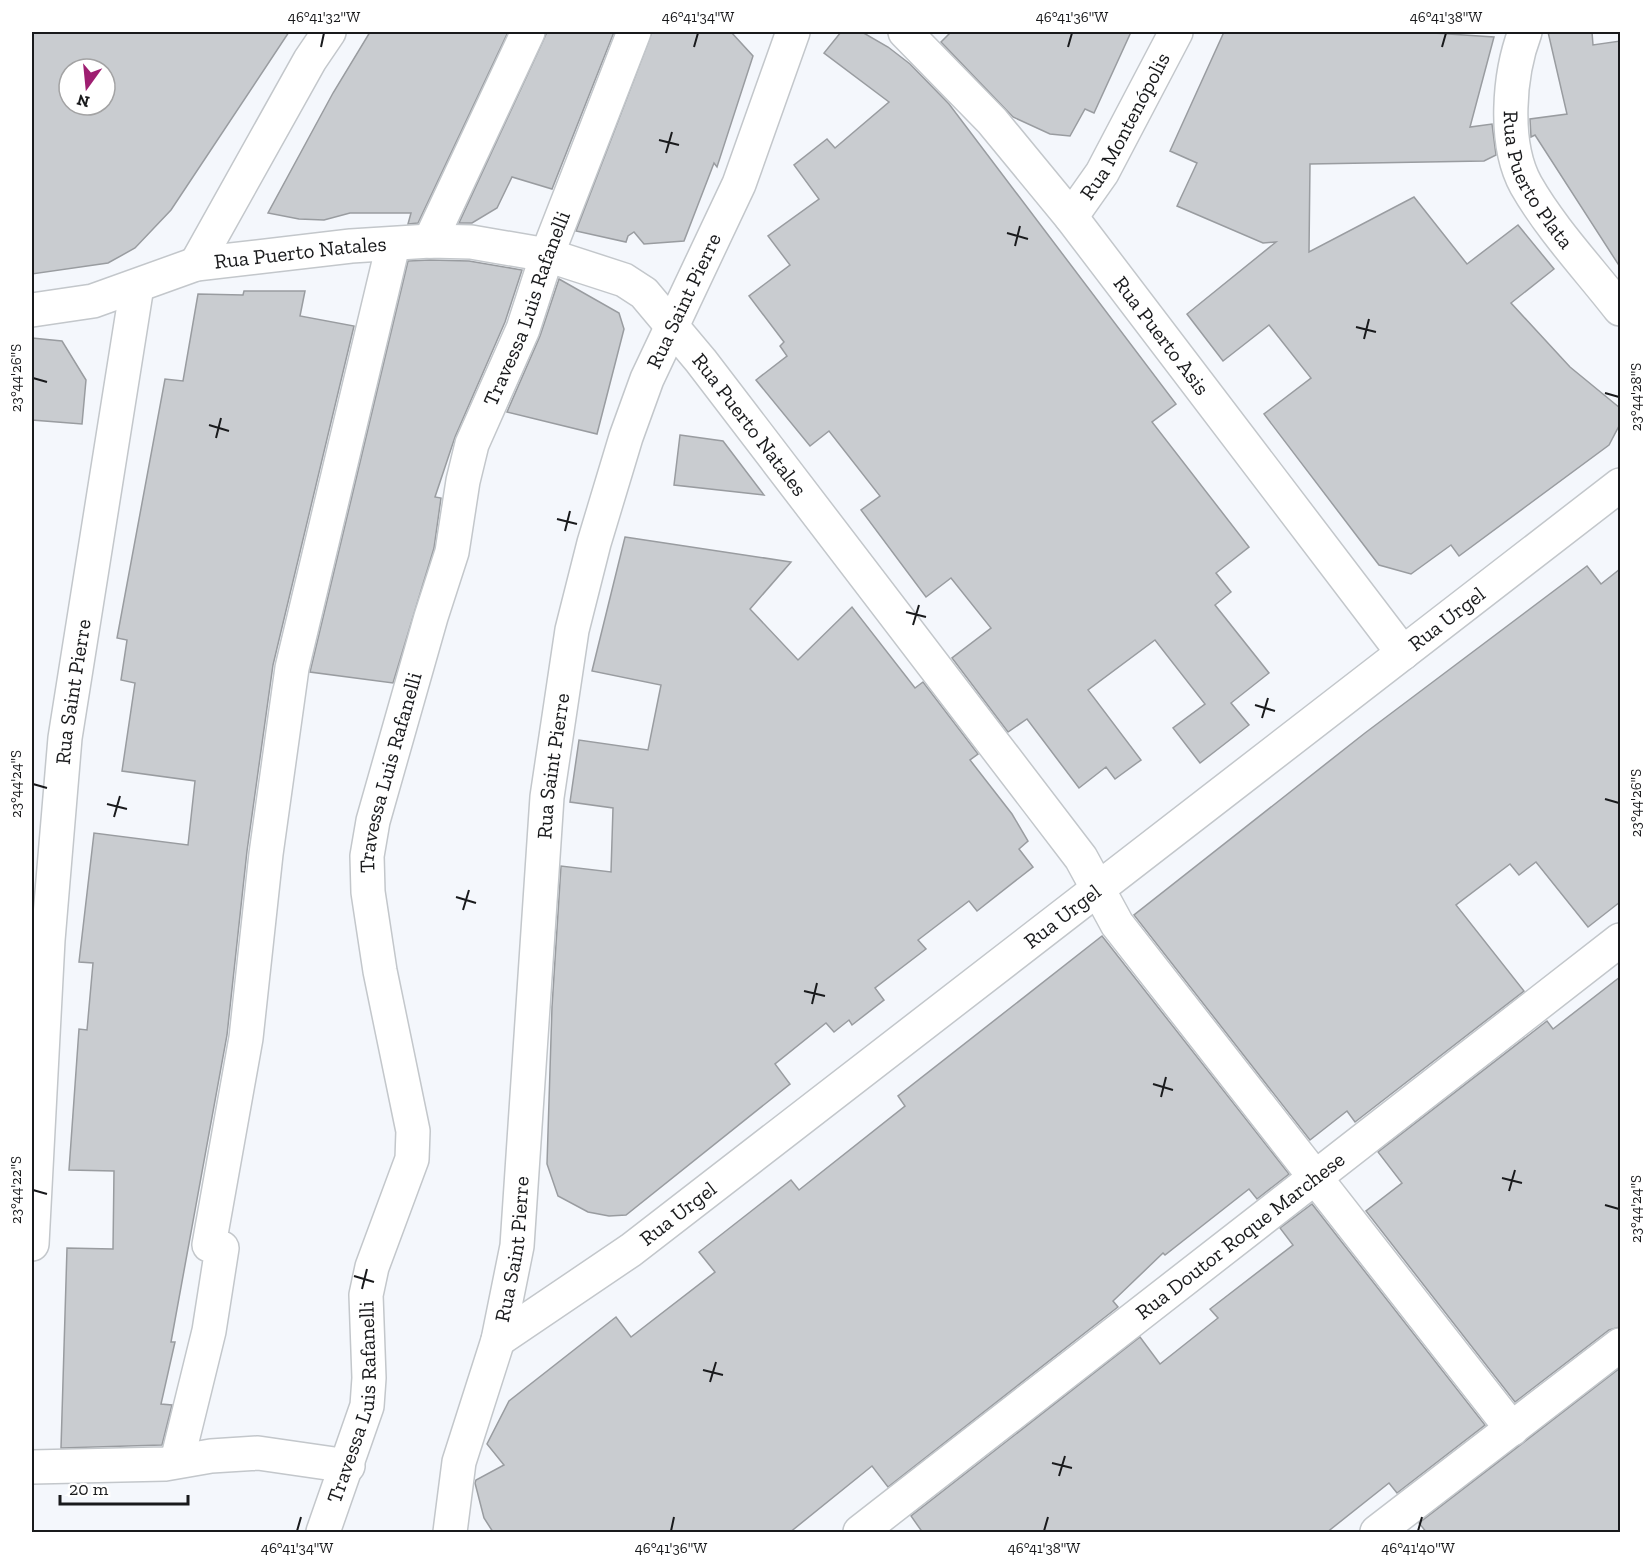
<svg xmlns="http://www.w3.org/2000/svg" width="1652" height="1564" font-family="'Zilla Slab',serif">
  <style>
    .building { fill: #c9ccd0; stroke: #999ca0; stroke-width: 1.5; fill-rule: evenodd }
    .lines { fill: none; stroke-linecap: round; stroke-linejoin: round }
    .minor-casing { stroke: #c3c7cb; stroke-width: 36 }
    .minor { stroke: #fff; stroke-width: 33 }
    .ticks { fill: none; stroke: #191a1c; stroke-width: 2 }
    .labels { text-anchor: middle; stroke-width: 4.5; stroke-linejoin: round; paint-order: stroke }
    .street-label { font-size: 21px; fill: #191a1c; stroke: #fff }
    .neatline { fill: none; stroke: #191a1c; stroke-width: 2 }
    .ticks-label { font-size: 15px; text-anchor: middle; fill: #191a1c }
  </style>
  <rect width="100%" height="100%" fill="#f4f7fc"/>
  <g class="building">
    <path d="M32,32H289L171,210L135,248L108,263L32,274ZM69,69H105V105H69Z"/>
    <polygon points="370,32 508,32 418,223 408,224 411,213 350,213 324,220 299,219 268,213 333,93"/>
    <polygon points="547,32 614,32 552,189 512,177 497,208 472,223 459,223"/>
    <polygon points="652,32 731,32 753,56 717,167 714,163 684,241 644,244 634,232 628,236 626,242 576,231"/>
    <polygon points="841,32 862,32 888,47 910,64 949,104 1176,404 1152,422 1249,547 1216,573 1231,592 1215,605 1269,673 1231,703 1249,725 1200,763 1173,728 1205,704 1155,640 1088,690 1141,760 1115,779 1106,767 1079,788 1027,719 1008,732 952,658 991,628 951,578 926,597 861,510 880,496 829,431 810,446 756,380 787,356 780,346 784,342 749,296 790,265 768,236 819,199 794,165 827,139 835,148 889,102 824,53"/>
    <polygon points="951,32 1131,32 1094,113 1085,109 1070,136 1050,134 1013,117 941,42"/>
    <polygon points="1224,32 1418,32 1494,37 1470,127 1492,124 1496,155 1484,161 1310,164 1309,252 1414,197 1467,264 1518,225 1554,269 1511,303 1570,367 1620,408 1620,424 1609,445 1459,556 1451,545 1411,574 1379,565 1264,414 1311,378 1269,325 1223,361 1187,314 1276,242 1263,243 1177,206 1197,163 1170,151"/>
    <polygon points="1548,32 1592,32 1593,45 1620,41 1620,267 1535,135 1531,137 1530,119 1567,114"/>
    <polygon points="430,260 469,261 522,270 505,322 455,437 435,497 441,498 434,548 393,683 310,672 408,261"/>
    <polygon points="559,279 619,313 624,329 597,434 507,412 540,336"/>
    <polygon points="244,291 305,291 300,316 354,326 273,665 247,851 227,1035 171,1342 175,1342 161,1404 172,1405 162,1445 61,1448 67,1248 113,1249 114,1171 69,1170 79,1029 87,1030 93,963 79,962 94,833 188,845 195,781 122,771 135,683 121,680 127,640 117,638 165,379 183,381 198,294 243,295"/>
    <polygon points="32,338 62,341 86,380 82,424 32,420"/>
    <polygon points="680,435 723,441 764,495 674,485"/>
    <polygon points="625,537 791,562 750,609 798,660 852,607 915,688 923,682 978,754 970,760 1012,814 1028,841 1019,849 1033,867 977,911 969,901 918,940 926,949 875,988 884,1000 852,1025 849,1020 834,1032 826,1023 775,1064 790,1084 626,1215 609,1216 588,1212 558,1196 547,1164 552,1007 561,866 611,872 613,808 570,802 579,740 648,750 661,685 592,671"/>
    <polygon points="1587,566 1601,584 1620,569 1620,902 1588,927 1536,862 1519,875 1510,864 1456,905 1524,991 1355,1122 1347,1111 1310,1140 1134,915 1365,733"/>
    <polygon points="1102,936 1289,1174 1257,1199 1249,1189 1165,1255 1163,1253 1113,1301 1118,1307 888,1487 872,1466 789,1533 493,1532 484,1518 475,1483 476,1480 504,1465 487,1444 509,1401 616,1317 631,1337 715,1272 699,1252 791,1180 799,1190 905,1106 898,1096"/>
    <polygon points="1620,977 1620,1327 1609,1330 1515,1402 1366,1211 1402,1183 1378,1152 1547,1021 1553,1029"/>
    <polygon points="1312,1204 1485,1425 1397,1493 1389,1483 1326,1533 923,1533 911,1516 1140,1337 1160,1364 1218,1318 1210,1309 1293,1245 1280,1228"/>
    <polygon points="1620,1368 1620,1533 1427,1533 1419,1523"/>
  </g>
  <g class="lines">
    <defs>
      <g id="minor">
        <path id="s1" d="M905,32L992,121L1071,217L1403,653"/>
        <path id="s2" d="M1525,32C1509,74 1503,143 1526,185C1551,229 1589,269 1620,309"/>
        <path id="s3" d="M1071,217L1102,173L1176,32"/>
        <polyline points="430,241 528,32"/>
        <polyline points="196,264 310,60 329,32"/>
        <path id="s4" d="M32,310L93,301L196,264L351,246L430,241L471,242L547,255L624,280L644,293L701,361L1081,858L1117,924L1512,1429"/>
        <path id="s5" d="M32,1244L48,940L65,738L137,286"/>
        <path id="s6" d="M498,1340L631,1250L1620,485"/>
        <polyline points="179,1460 179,1453 209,1331 222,1248 209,1245 246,1038 266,854 292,668 393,245"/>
        <polyline points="32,1467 165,1464 211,1456 258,1453 348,1466"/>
        <path id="s7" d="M323,1532L367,1406L369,1378L366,1295L372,1267L412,1159L413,1131L380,971L368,892L367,856L373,821L431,617L452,552L463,481L472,444L523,329L547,255L634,32"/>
        <path id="s8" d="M450,1532L459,1462L498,1340L517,1246L547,797L572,630L594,543L626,437L647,379L739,184L793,32"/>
        <path id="s9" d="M860,1532L1620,940"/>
        <polyline points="1377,1532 1620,1345"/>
      </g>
    </defs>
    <use href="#minor" class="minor-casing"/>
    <use href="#minor" class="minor"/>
  </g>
  <path class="ticks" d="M321,47L324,33M694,47L698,33M1068,47L1072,33M1442,47L1446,33M659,140L679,145M666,153L672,132M1007,233L1028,239M1015,246L1020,226M1356,327L1376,332M1364,339L1369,319M33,378L47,382M1605,393L1619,397M209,425L229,431M216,438L221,418M557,519L577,524M565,531L570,511M906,612L926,617M913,625L919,605M1255,705L1275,711M1262,718L1268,698M33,784L47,788M1605,799L1619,803M107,804L127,809M114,817L120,796M456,897L476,903M463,910L469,890M804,991L825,996M812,1004L817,983M1153,1084L1173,1090M1161,1097L1166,1077M1502,1178L1522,1183M33,1190L47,1194M1509,1191L1515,1170M1605,1205L1619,1209M354,1276L374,1282M362,1289L367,1269M703,1370L723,1375M710,1382L716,1362M1052,1463L1072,1468M1059,1476L1065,1456M297,1531L301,1517M671,1531L674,1517M1044,1531L1048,1517M1418,1531L1422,1517"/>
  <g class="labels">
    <g class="street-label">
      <text dy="7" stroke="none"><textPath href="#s3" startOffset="106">Rua Montenópolis</textPath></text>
      <text dy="7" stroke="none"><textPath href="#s2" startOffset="156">Rua Puerto Plata</textPath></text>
      <text dy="7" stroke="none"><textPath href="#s4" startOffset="276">Rua Puerto Natales</textPath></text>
      <text dy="7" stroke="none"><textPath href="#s8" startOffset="1262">Rua Saint Pierre</textPath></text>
      <text dy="7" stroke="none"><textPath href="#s7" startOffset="1268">Travessa Luis Rafanelli</textPath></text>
      <text dy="7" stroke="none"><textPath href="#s1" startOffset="398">Rua Puerto Asis</textPath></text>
      <text dy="7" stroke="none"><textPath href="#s4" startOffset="798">Rua Puerto Natales</textPath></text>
      <text dy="7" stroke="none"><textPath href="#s6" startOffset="1192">Rua Urgel</textPath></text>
      <text dy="7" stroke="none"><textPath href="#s5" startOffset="554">Rua Saint Pierre</textPath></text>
      <text dy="7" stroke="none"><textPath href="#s8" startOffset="776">Rua Saint Pierre</textPath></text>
      <text dy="7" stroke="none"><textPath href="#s7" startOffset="782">Travessa Luis Rafanelli</textPath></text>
      <text dy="7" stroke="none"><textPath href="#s6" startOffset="706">Rua Urgel</textPath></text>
      <text dy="7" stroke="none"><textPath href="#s6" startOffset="220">Rua Urgel</textPath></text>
      <text dy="7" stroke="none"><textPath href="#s9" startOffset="482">Rua Doutor Roque Marchese</textPath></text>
      <text dy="7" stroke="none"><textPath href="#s8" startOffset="291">Rua Saint Pierre</textPath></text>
      <text dy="7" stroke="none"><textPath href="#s7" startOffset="135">Travessa Luis Rafanelli</textPath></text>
    </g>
  </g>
  <rect width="1652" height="1564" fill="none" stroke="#ffffff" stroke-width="66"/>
  <g transform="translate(87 87) rotate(195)"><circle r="28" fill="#ffffff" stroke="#a3a3a4" stroke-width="1.5"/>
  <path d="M0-4.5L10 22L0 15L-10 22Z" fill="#9e1e71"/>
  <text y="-9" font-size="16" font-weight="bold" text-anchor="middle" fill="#191a1c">N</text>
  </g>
  <path d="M60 1495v9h128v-9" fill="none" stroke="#191a1c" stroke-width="3"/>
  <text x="69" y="1495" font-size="18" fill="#191a1c" stroke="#ffffff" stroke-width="4.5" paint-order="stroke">20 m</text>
  <rect x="33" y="33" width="1586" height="1498" class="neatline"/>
  <g class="ticks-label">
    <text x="324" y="22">46°41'32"W</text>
    <text x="698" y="22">46°41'34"W</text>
    <text x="1072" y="22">46°41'36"W</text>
    <text x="1446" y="22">46°41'38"W</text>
    <text transform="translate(16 378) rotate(-90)" y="5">23°44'26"S</text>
    <text transform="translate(1636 397) rotate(-90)" y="5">23°44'28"S</text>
    <text transform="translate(16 784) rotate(-90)" y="5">23°44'24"S</text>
    <text transform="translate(1636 803) rotate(-90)" y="5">23°44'26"S</text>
    <text transform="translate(16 1190) rotate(-90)" y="5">23°44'22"S</text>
    <text transform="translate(1636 1209) rotate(-90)" y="5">23°44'24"S</text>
    <text x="297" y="1553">46°41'34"W</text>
    <text x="671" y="1553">46°41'36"W</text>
    <text x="1044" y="1553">46°41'38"W</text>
    <text x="1418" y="1553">46°41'40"W</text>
  </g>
</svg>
